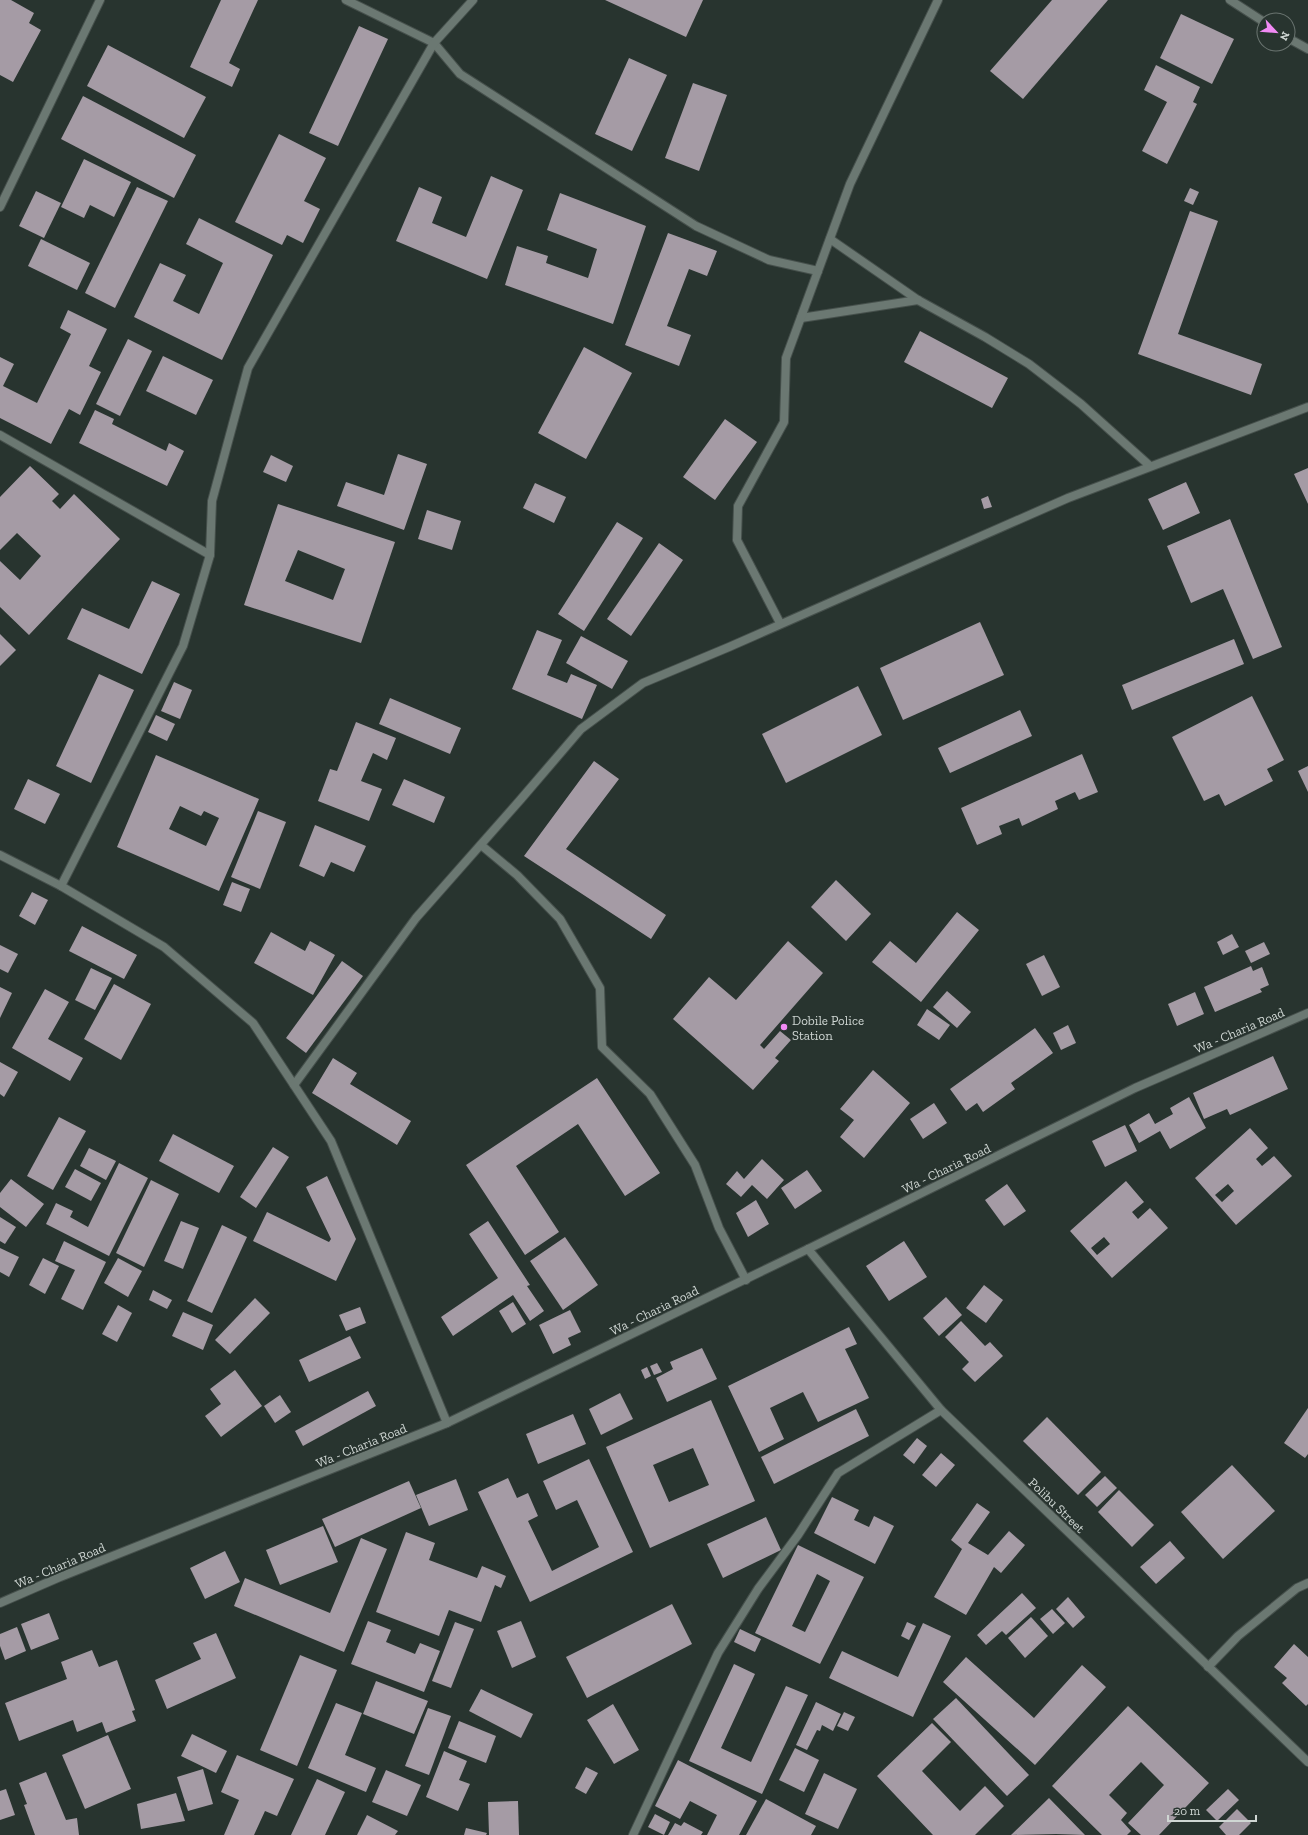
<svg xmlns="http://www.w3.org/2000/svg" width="1308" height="1835" font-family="'Zilla Slab',serif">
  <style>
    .building { fill: #a59ba5; fill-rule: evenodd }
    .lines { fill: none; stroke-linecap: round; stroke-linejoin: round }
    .minor-casing { stroke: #46504c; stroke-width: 10 }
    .tertiary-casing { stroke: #46504c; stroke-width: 10 }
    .minor { stroke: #6b7872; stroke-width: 8 }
    .tertiary { stroke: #6b7872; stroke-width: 8 }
    .poi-dot { fill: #f18af4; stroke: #28342f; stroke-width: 1.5 }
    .labels { text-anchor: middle; stroke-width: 4; stroke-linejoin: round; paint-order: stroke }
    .poi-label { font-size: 13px; fill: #cfd6d3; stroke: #28342f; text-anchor: start }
    .street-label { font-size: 13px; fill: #cfd6d3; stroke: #28342f }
  </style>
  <rect width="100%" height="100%" fill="#28342f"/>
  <g class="building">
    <polygon points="0,0 11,0 34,13 29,23 41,30 13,82 0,75"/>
    <polygon points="221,0 258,0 229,63 240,69 232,87 190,67"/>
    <polygon points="605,0 703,0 686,37"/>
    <polygon points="1052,0 1108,0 1023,99 990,71"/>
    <polygon points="1181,14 1234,39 1212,84 1160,58"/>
    <polygon points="359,26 388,39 338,146 309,133"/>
    <polygon points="108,45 206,97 184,138 87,86"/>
    <polygon points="629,58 667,75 632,151 595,134"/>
    <polygon points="1156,65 1200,87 1193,102 1197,104 1167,164 1142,151 1167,102 1144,90"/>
    <polygon points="693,83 727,95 699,171 665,158"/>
    <polygon points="83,96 196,155 174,198 61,139"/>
    <polygon points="279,134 326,158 304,201 320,209 303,243 287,235 282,245 235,222"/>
    <polygon points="84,159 131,182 114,217 90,205 84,218 61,207"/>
    <polygon points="491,176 523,190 487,279 396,241 419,187 442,197 432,223 466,237"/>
    <polygon points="137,187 168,201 115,308 85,293"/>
    <polygon points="1190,188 1199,192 1193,205 1184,201"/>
    <polygon points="36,191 61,203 44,238 19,226"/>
    <polygon points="560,193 646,226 613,324 505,285 517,246 548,256 546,263 588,278 597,249 547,230"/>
    <polygon points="1190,211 1218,221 1178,334 1262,364 1251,395 1138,354"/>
    <polygon points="199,218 273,255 222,360 134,317 160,263 186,275 173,301 199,314 223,263 186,244"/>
    <polygon points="668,233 717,251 707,276 689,269 667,326 691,335 679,366 625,345"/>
    <polygon points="41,239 90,263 77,290 28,266"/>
    <polygon points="68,310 107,329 89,366 101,372 80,415 69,409 51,444 0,418 0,357 14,364 3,386 37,403 71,334 60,328"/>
    <polygon points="920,331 1008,378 992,408 904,362"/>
    <polygon points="128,339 152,351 120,416 96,404"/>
    <polygon points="584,347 632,373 586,459 538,433"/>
    <polygon points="163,356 213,380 196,415 146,391"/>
    <polygon points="95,410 114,419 112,424 166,451 169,443 184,451 167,486 79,443"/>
    <polygon points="725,419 757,442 715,500 683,477"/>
    <polygon points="398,454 427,464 404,530 337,506 346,482 384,495"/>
    <polygon points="271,455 293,466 286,482 263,472"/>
    <polygon points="30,466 59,494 52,501 60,509 74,494 120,539 29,635 0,607 0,561 20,580 41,556 17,533 0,550 0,497"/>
    <polygon points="1308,468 1308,504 1294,474"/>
    <polygon points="1186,482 1200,513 1163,530 1148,499"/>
    <polygon points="535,483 566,497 554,523 523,508"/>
    <polygon points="988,496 992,507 984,509 981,499"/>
    <path d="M278,504L395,542L361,643L244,605ZM298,550L345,569L333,600L285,581Z"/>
    <polygon points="427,510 461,521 452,550 418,539"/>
    <polygon points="1230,519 1282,647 1253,659 1223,589 1191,603 1167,546"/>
    <polygon points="617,522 643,538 584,631 558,614"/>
    <polygon points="659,543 683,560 631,636 607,619"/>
    <polygon points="152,581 180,594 142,674 67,639 82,608 129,629"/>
    <polygon points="980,622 1004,675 903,720 880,668"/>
    <polygon points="537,630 562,640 547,675 567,683 571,674 597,685 582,719 512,689"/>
    <polygon points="0,634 16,650 0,666"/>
    <polygon points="581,636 628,661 612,689 566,663"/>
    <polygon points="1234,639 1244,664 1132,710 1122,685"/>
    <polygon points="99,674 134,690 91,783 56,766"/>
    <polygon points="174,682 192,690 180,719 161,711"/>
    <polygon points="858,686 882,735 786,783 762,734"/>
    <polygon points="1252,696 1284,760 1267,769 1273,781 1225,806 1219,794 1204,801 1172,737"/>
    <polygon points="390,698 461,728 450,754 379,724"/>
    <polygon points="1020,710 1032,736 950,773 938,748"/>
    <polygon points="156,715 175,724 167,741 148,732"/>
    <polygon points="356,722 396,738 387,760 373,753 361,781 382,789 369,821 318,801 330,769 337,771"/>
    <polygon points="1082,754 1098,792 1079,800 1075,792 1055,801 1058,809 1022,826 1019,818 999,826 1002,834 977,845 961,808"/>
    <path d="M156,755L259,799L219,891L117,847ZM180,806L201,816L204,811L219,818L206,846L169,829Z"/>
    <polygon points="594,761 619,779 566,849 666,915 651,939 524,856"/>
    <polygon points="1308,766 1308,792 1298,771"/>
    <polygon points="28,779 60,794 45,824 14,809"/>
    <polygon points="404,779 445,797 434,823 392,805"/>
    <polygon points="258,811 286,822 260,889 231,877"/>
    <polygon points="315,825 366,846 354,872 331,862 324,877 299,866"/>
    <polygon points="836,880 871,914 846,941 811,907"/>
    <polygon points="232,882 250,889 241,912 223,905"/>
    <polygon points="32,892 48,900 35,925 19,916"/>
    <polygon points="957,912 979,930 921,1002 872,962 890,941 916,963"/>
    <polygon points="82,926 137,955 124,979 69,951"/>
    <polygon points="271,932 305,951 310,941 335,955 313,995 254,963"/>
    <polygon points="1232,934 1239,947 1223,955 1217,942"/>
    <polygon points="788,941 823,973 760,1045 764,1049 780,1031 791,1040 775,1058 779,1061 753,1090 673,1019 709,977 736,1000"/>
    <polygon points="1264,942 1270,954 1251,963 1245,951"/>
    <polygon points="0,945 18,954 8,973 0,969"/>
    <polygon points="1044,955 1060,987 1042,996 1026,964"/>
    <polygon points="342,961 363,976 306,1053 286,1038"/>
    <polygon points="1251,966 1253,971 1262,967 1269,985 1260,989 1262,992 1215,1012 1204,987"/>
    <polygon points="91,968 112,978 95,1010 75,1000"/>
    <polygon points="114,984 151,1004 121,1060 84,1039"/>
    <polygon points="0,987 12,993 0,1018"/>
    <polygon points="45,989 69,1002 48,1039 83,1058 70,1081 12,1048"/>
    <polygon points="947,991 971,1012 957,1028 933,1007"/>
    <polygon points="1195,992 1204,1014 1177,1026 1168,1004"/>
    <polygon points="927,1009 950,1025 939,1040 917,1025"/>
    <polygon points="1068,1025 1076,1043 1061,1050 1053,1033"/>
    <polygon points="1035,1028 1053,1053 1011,1083 1015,1089 983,1112 977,1103 966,1111 950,1089"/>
    <polygon points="1273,1056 1288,1089 1230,1115 1227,1109 1204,1119 1193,1093"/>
    <polygon points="333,1058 357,1073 350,1084 411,1121 397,1145 312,1093"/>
    <polygon points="0,1062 18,1072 4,1097 0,1094"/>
    <polygon points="873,1070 910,1103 864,1158 840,1137 854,1120 840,1109"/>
    <polygon points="597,1078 660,1173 625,1196 578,1124 516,1166 559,1232 525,1255 466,1165"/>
    <polygon points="1189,1097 1206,1128 1170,1149 1160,1131 1139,1143 1129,1125 1149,1113 1155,1124 1173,1114 1170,1108"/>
    <polygon points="934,1103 947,1123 923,1139 910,1119"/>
    <polygon points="59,1117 86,1131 53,1190 27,1176"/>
    <polygon points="1125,1125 1137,1151 1105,1167 1092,1141"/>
    <path d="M1250,1128L1268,1148L1256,1159L1262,1166L1274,1156L1292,1176L1236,1225L1195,1178ZM1228,1184L1234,1191L1222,1202L1215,1195Z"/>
    <polygon points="173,1134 234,1166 219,1193 159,1161"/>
    <polygon points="273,1147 289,1157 256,1208 240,1197"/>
    <polygon points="89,1148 116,1161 106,1180 80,1166"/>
    <polygon points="762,1159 784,1180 767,1199 752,1185 741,1197 726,1184 737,1171 744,1179"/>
    <polygon points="119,1163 148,1178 109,1256 46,1224 56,1203 73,1211 70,1217 88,1227"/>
    <polygon points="75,1169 101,1183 91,1201 65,1187"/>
    <polygon points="807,1170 822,1191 795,1209 781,1188"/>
    <polygon points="327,1176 356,1239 336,1281 253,1241 267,1212 329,1242 331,1239 306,1187"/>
    <polygon points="11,1179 44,1204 26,1227 0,1207 0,1193"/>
    <polygon points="151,1180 179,1194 144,1267 116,1253"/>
    <path d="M1126,1181L1144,1202L1132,1212L1138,1219L1150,1208L1168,1228L1112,1278L1070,1231ZM1104,1237L1110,1244L1097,1255L1091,1248Z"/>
    <polygon points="1007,1184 1026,1211 1004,1226 985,1200"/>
    <polygon points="756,1200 769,1224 748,1237 736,1213"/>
    <polygon points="0,1217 16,1227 5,1244 0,1241"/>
    <polygon points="181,1221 199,1228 183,1269 164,1261"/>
    <polygon points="488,1221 530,1285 527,1286 544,1311 530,1321 513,1295 453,1336 441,1317 498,1278 469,1234"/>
    <polygon points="222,1225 247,1237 212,1313 187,1301"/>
    <polygon points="565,1237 598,1285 563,1310 530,1261"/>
    <polygon points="64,1241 106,1262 83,1310 61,1299 75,1270 55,1261"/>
    <polygon points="904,1241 927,1277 889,1301 866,1266"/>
    <polygon points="0,1248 19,1257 9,1277 0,1272"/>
    <polygon points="43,1258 59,1266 45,1294 29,1285"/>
    <polygon points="118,1258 142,1271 128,1297 104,1283"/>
    <polygon points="984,1285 1003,1300 986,1323 966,1308"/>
    <polygon points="153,1290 172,1300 167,1309 149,1300"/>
    <polygon points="946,1297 962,1315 939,1336 923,1318"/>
    <polygon points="255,1298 270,1313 230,1354 215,1340"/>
    <polygon points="513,1302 526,1324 512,1333 499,1311"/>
    <polygon points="118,1305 132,1313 117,1342 102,1334"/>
    <polygon points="360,1307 366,1323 346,1331 339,1315"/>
    <polygon points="570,1310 581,1332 568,1338 571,1345 553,1354 539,1325"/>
    <polygon points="183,1312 213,1325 203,1350 172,1336"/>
    <polygon points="961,1321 985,1346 990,1342 1003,1356 975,1382 962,1369 969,1362 945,1337"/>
    <polygon points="849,1327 857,1344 845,1349 869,1398 818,1422 803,1392 770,1408 784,1439 759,1452 728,1386"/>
    <polygon points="350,1336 361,1358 309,1382 299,1360"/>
    <polygon points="702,1348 717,1379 667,1402 656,1378 673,1369 670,1362"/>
    <polygon points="657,1363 662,1372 654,1375 650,1366"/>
    <polygon points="647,1367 651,1376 645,1379 641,1370"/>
    <polygon points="235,1370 262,1406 221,1437 205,1416 221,1404 210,1389"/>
    <polygon points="368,1391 376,1406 303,1446 295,1431"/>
    <polygon points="620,1393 633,1419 601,1435 589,1409"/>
    <polygon points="280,1395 291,1412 275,1423 264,1406"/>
    <path d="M711,1400L755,1501L650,1548L606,1447ZM693,1448L709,1485L669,1502L653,1465Z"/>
    <polygon points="1308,1408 1308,1454 1305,1458 1284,1443"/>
    <polygon points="856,1409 869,1436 774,1484 761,1457"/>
    <polygon points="573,1414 586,1444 538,1464 526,1434"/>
    <polygon points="1047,1417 1101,1472 1078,1495 1023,1441"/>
    <polygon points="917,1438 927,1446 914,1464 903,1455"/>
    <polygon points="941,1453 955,1465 936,1487 922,1475"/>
    <polygon points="589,1459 633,1552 530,1602 478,1492 508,1478 517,1498 528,1493 538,1516 528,1521 552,1571 599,1547 577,1500 556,1510 543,1481"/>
    <polygon points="1232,1465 1275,1511 1223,1559 1181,1512"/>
    <polygon points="1105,1476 1117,1488 1097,1507 1085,1495"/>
    <polygon points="456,1479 468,1510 429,1526 416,1495"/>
    <polygon points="409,1481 421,1508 335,1547 322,1519"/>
    <polygon points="1119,1490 1154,1525 1132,1547 1098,1512"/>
    <polygon points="832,1497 859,1510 854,1520 869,1527 874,1516 894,1526 875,1564 814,1533"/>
    <polygon points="977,1503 990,1512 968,1543 988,1555 1009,1531 1025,1545 1001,1573 994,1567 966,1615 934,1597 962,1549 951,1540"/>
    <polygon points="766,1517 781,1550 723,1578 707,1544"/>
    <polygon points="323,1526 338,1562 280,1585 266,1550"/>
    <polygon points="406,1532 435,1543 429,1560 477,1578 482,1566 506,1576 501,1588 495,1585 481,1622 449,1610 439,1636 376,1612"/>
    <polygon points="361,1538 387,1549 344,1652 234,1606 245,1578 330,1613"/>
    <polygon points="1170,1541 1185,1558 1156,1584 1140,1567"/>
    <path d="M798,1545L864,1577L820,1664L755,1633ZM817,1574L830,1581L805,1632L792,1626Z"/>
    <polygon points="225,1551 240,1582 205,1599 190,1568"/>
    <polygon points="1022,1593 1036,1608 1006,1635 1002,1631 986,1645 977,1635"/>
    <polygon points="1068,1597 1085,1617 1073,1628 1056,1609"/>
    <polygon points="672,1604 692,1644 587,1698 566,1657"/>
    <polygon points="1052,1609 1065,1623 1053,1634 1040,1619"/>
    <polygon points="49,1613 59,1639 31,1650 21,1624"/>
    <polygon points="1031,1617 1048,1636 1025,1658 1008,1638"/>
    <polygon points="368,1621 391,1630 386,1642 415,1654 420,1643 440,1651 424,1692 351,1664"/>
    <polygon points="521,1621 536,1657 512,1668 497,1631"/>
    <polygon points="455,1622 474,1629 451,1688 432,1681"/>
    <polygon points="907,1622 916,1626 909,1640 901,1636"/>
    <polygon points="923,1623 951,1636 913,1717 829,1678 842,1651 898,1677"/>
    <polygon points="17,1627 26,1651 5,1660 0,1646 0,1634"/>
    <polygon points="740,1629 761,1639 755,1652 734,1642"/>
    <polygon points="216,1633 236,1678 167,1709 155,1680 201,1659 193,1643"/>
    <polygon points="1294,1644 1308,1657 1308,1704 1306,1706 1282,1683 1287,1678 1274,1667"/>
    <polygon points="92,1650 99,1667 117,1660 135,1710 132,1711 136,1721 106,1733 102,1722 77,1732 73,1720 19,1741 5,1703 67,1679 61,1662"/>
    <polygon points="300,1655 337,1670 297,1766 260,1750"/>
    <polygon points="966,1657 1034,1718 1082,1665 1106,1687 1035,1765 943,1682"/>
    <polygon points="734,1664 755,1674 721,1748 751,1762 786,1686 808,1695 762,1794 689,1761"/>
    <polygon points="376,1681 428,1701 414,1734 363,1714"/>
    <polygon points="481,1689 533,1714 521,1738 469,1711"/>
    <polygon points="956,1698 1029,1775 1007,1796 933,1719"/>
    <polygon points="816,1702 841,1714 833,1731 822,1725 820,1731 817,1730 807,1750 796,1745"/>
    <polygon points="336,1703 362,1713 345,1755 376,1768 366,1792 308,1768"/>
    <polygon points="613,1704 639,1750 614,1764 587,1720"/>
    <polygon points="1128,1706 1209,1783 1159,1835 1141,1835 1128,1823 1164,1785 1141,1762 1109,1795 1127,1813 1121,1820 1131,1831 1127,1835 1102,1835 1052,1786"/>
    <polygon points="428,1708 451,1716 429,1775 405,1766"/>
    <polygon points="844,1712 855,1717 848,1731 837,1726"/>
    <polygon points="459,1721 496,1736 486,1763 448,1748"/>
    <polygon points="932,1723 951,1742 922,1771 960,1811 985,1786 1004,1806 975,1835 933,1835 877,1776"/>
    <polygon points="192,1734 227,1751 216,1773 181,1756"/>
    <polygon points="108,1735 131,1789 85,1809 62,1755"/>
    <polygon points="795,1748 819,1760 804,1792 779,1780"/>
    <polygon points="444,1751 467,1761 459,1780 470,1784 458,1811 426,1797"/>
    <polygon points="237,1755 294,1779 277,1816 265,1811 254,1835 224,1835 239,1800 221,1792"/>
    <polygon points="678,1760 757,1801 739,1835 707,1835 717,1815 690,1801 680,1819 655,1806"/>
    <polygon points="586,1767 598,1773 586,1794 575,1788"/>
    <polygon points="203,1769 213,1804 188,1811 177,1777"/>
    <polygon points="386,1770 421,1785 407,1816 372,1802"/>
    <polygon points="46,1772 66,1820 77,1818 79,1835 35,1835 24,1805 27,1804 19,1783"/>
    <polygon points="824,1773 857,1789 838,1829 805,1814"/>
    <polygon points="317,1779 345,1792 325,1835 291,1835"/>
    <polygon points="6,1789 15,1815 0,1820 0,1791"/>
    <polygon points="1228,1789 1239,1800 1217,1821 1206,1810"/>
    <polygon points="176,1793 185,1821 141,1829 137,1804"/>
    <polygon points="1049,1798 1085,1835 1056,1834 1011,1835"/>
    <polygon points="766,1799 816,1826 811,1835 746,1835"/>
    <polygon points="518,1801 519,1835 489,1835 488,1802"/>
    <polygon points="1237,1809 1251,1823 1239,1835 1226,1835 1219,1827"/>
    <polygon points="655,1814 670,1822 664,1835 648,1827"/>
    <polygon points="367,1815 398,1831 395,1835 357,1835"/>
    <polygon points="684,1822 703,1832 701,1835 668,1835 675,1823 681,1826"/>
    <polygon points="466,1828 487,1833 486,1835 464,1835"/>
  </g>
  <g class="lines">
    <defs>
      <g id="minor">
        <polyline points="346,0 434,43 460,74 696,226 769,260 818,271"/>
        <polyline points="1230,0 1264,22"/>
        <polyline points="1288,38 1308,49"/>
        <polyline points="0,207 100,0"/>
        <polyline points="830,239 918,300 985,337 1029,364 1081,404 1150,466"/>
        <polyline points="801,318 918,300"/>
        <polyline points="0,435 210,555"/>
        <polyline points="780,623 737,540 738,506 784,422 786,358 850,184 938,0"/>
        <polyline points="481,845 517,875 560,919 600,988 602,1047 650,1094 695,1165 719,1228 746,1280"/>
        <polyline points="0,855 61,886 164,947 253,1023 331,1141 447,1423"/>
        <polyline points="61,886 183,646 210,555 212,501 248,368 434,43 473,0"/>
        <polyline points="294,1085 416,918 521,799 581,729 643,683 729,647 1068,498 1308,407"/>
        <polyline points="808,1249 941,1410 1308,1762"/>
        <polyline points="1208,1667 1238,1636 1297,1588 1308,1583"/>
        <polyline points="633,1835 718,1653 758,1589 798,1535 838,1473 941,1410"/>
      </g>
      <polyline id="tertiary" points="0,1603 60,1577 447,1423 808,1249 1135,1088 1308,1013"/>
    </defs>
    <use href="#minor" class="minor-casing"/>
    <use href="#tertiary" class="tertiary-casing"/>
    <use href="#minor" class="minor"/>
    <use href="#tertiary" class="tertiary"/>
  </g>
  <circle class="poi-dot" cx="784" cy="1027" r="4"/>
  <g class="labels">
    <g class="poi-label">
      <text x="792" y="1025">Dobile Police<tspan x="792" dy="15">Station</tspan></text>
    </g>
    <g class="street-label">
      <text transform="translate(1239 1030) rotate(-23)" y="5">Wa - Charia Road</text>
      <text transform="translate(946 1168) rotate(-26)" y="5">Wa - Charia Road</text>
      <text transform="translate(654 1310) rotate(-26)" y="5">Wa - Charia Road</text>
      <text transform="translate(361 1445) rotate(-22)" y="5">Wa - Charia Road</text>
      <text transform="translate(1057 1505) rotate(44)" y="5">Polibu Street</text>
      <text transform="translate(60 1565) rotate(-23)" y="5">Wa - Charia Road</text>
    </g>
  </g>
  <g transform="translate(1276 32) rotate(116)"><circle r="19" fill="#28342f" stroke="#6b7571"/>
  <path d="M0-3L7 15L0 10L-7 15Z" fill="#f18af4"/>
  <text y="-6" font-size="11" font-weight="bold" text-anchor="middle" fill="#cfd6d3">N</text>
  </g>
  <path d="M1168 1815v6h88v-6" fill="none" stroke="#cfd6d3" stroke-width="2"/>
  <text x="1174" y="1815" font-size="12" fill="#cfd6d3" stroke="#28342f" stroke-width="3" paint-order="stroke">20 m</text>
</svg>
